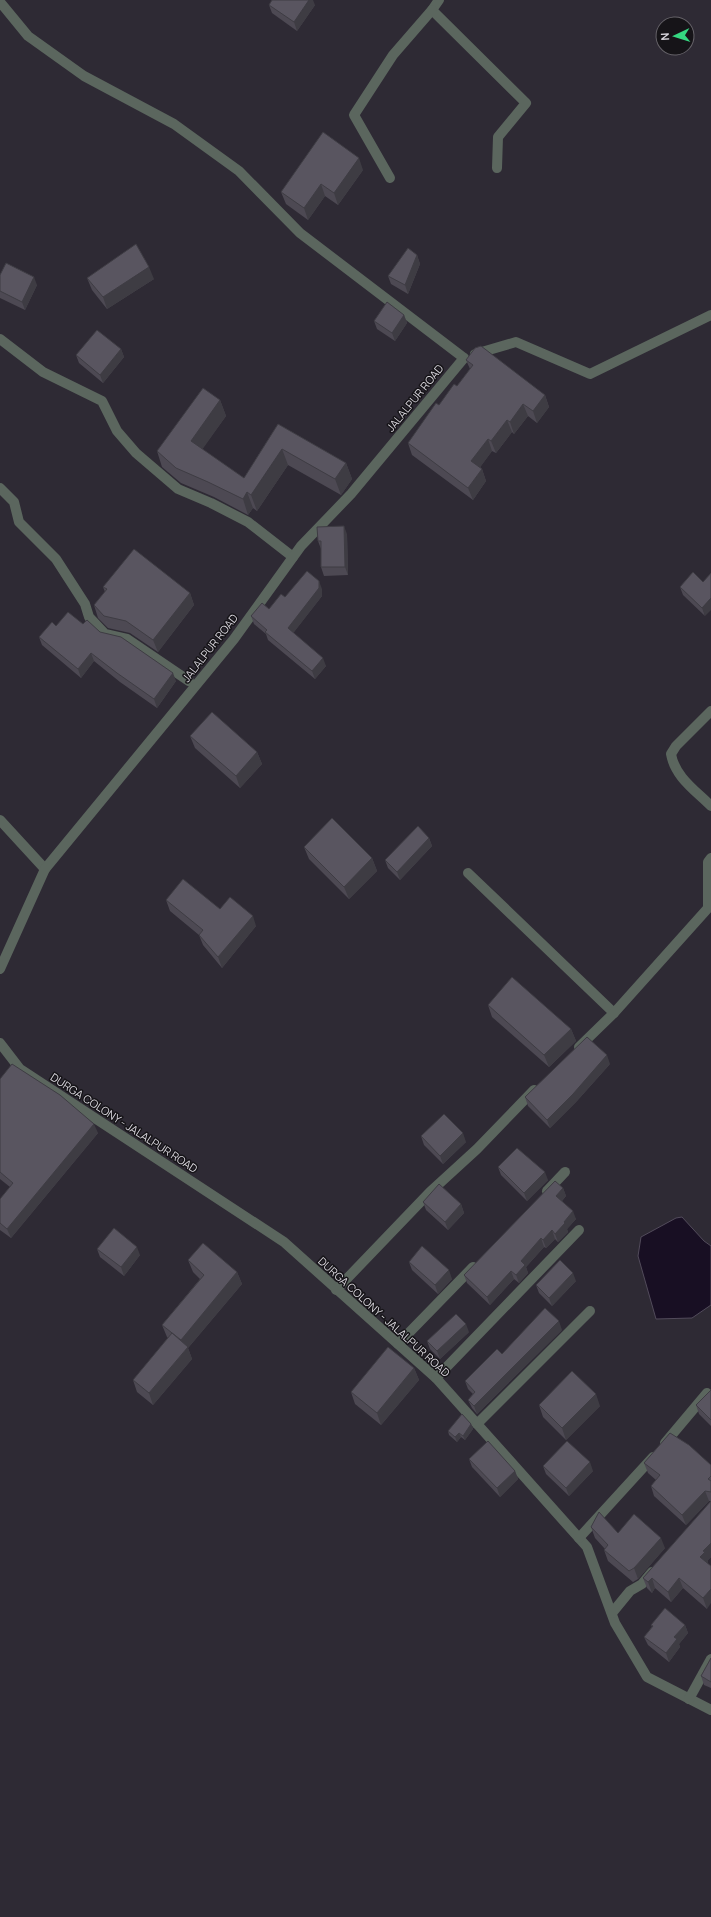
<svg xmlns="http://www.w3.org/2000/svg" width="711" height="1917" font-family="Manrope,sans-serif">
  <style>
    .water { fill: #180f23; stroke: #524b5b }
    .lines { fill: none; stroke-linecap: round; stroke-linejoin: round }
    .minor { stroke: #5b665e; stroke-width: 10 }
    .wall { fill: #4d4953 }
    .shaded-wall { fill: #3e3c43 }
    .building { fill: #595560; stroke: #3e3c43 }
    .labels { text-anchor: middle; stroke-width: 3; stroke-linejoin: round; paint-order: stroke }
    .street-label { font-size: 11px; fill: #dbd8df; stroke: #161418 }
  </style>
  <rect width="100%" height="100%" fill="#2e2a34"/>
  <polygon class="water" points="682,1217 704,1241 711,1246 711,1305 692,1318 656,1319 638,1256 641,1237 676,1218"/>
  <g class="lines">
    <g class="minor">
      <polyline points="439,0 432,10 526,103 498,137 497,168"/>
      <polyline points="0,2 28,36 84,76 174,124 239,171 300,233 464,358"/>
      <polyline points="390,178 354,115 393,55 432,10"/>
      <polyline points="0,339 43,372 102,401 117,431 136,453 178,489 211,503 248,522 293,557"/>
      <polyline points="475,354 516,342 590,374 711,315"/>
      <polyline points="0,488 14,502 19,522 56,559 85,604 89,617 105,634 127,639 189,681"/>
      <path d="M711,711L676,746L671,754C675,777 695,790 711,806"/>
      <polyline points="0,820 45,869"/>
      <polyline points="468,873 614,1013"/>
      <polyline points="0,969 45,869 234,639 301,546 351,494 464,358"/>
      <polyline points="0,1043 20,1069 284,1242 436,1378 587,1547 615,1623 647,1677 711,1710"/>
      <polyline points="579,1047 614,1013 708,908 708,862 711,858"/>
      <polyline points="547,1191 565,1172"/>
      <polyline points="336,1290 430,1192 477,1149 534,1090"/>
      <polyline points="398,1344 473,1267"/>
      <polyline points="436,1378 579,1230"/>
      <polyline points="477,1424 590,1311"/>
      <polyline points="665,1443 707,1393"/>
      <polyline points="579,1538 653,1457"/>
      <polyline points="612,1613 630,1591 642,1584 652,1572"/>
      <polyline points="689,1699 711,1659"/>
    </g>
  </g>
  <g class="wall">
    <polygon points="269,5 315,5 297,31 272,13"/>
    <polygon points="363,170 338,205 325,196 308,220 286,204 281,192"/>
    <polygon points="417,255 420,264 408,294 391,284 388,276"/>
    <polygon points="0,275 37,285 25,310 0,298"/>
    <polygon points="87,278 154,279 107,309 92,290"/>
    <polygon points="404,315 407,323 395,341 377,329 374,321"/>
    <polygon points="121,349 124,357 103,383 79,363 76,355"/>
    <polygon points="466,360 545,395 549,407 537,423 528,416 514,434 512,432 496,453 492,451 480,467 482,469 486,481 473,500 412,455 408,443 439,405 457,386 470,369"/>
    <polygon points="220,400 226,416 202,449 244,478 278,424 346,463 352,479 341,495 288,465 257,511 253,508 248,515 214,497 181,483 162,467 157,451"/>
    <polygon points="347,534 348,575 324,576 321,567 321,549 318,541"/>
    <polygon points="693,572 705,616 683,595 680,587"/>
    <polygon points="103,587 190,593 194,605 158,652 130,633 108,628 98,618 94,605 105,592"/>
    <polygon points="322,589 322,596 293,633 326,666 315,679 268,640 266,634 254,624 251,616 269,609 285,597"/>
    <polygon points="83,624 100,632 176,681 157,708 120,682 94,661 81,678 42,645 39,637 56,626"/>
    <polygon points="190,736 257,752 262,764 240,788 195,748"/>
    <polygon points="429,838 432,846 400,880 388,868 385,860"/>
    <polygon points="304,847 372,858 377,871 349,899 309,859"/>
    <polygon points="166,900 220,909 256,926 222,968 203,945 199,935 170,911"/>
    <polygon points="488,1005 571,1029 576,1041 549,1067 492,1017"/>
    <polygon points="610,1064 576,1102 550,1128 528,1106 525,1097"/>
    <polygon points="0,1079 98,1133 11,1238 0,1230 0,1199 10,1187 0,1179"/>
    <polygon points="421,1136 466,1142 443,1164 424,1145"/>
    <polygon points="498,1167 548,1180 527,1201 501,1175"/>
    <polygon points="563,1188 566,1196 562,1201 576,1219 567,1229 568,1232 558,1242 555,1239 546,1248 544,1247 526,1267 528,1273 519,1283 514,1279 490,1305 467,1283 464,1275"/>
    <polygon points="423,1202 461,1204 464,1213 448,1230 426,1210"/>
    <polygon points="97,1249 140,1255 124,1276 100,1257"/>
    <polygon points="188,1260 237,1272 242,1284 188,1348 192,1359 153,1405 137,1392 133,1380 168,1338 167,1337 162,1325 200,1279 193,1272"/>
    <polygon points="409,1262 452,1279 438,1294 412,1270"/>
    <polygon points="576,1281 552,1306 539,1293 536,1285"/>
    <polygon points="562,1330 477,1414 472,1408 468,1400 473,1394 468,1389 465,1381 502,1354"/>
    <polygon points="469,1332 440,1359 430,1349 427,1341"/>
    <polygon points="414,1368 419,1380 381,1425 355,1404 351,1392"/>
    <polygon points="711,1390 711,1426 699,1414 696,1405"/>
    <polygon points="539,1405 600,1406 566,1440 543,1417"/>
    <polygon points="471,1424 473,1429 465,1440 461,1437 457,1442 449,1435 448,1431"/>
    <polygon points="469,1459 515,1471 518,1479 500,1497 472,1467"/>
    <polygon points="644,1463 711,1465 711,1557 708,1560 708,1562 707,1563 707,1609 683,1588 671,1602 655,1588 652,1593 647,1588 643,1578 711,1501 709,1501 686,1525 654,1496 651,1486 656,1480 648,1473"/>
    <polygon points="543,1466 593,1471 569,1496 546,1474"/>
    <polygon points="591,1527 618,1533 665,1548 638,1579 633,1582 608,1561 604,1550 605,1549 595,1538"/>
    <polygon points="651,1625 685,1625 688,1633 679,1644 680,1647 669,1662 648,1645 644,1637 652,1627"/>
    <polygon points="711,1658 711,1688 704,1685 701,1676"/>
  </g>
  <g class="shaded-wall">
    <polygon points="309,0 313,0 315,5 297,31 294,22"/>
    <polygon points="359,158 363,170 338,205 334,193"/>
    <polygon points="321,184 325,196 308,220 304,208"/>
    <polygon points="417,255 420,264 408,294 405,285"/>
    <polygon points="149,267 154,279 107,309 103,297"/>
    <polygon points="34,277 37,285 25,310 22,302"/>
    <polygon points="404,315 407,323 395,341 392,333"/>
    <polygon points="121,349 124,357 103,383 100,375"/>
    <polygon points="545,395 549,407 537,423 533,411"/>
    <polygon points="220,400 226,416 197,457 191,441"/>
    <polygon points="523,404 528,416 514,434 510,422"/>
    <polygon points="507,420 512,432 496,453 491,441"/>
    <polygon points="488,439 492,451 476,473 471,461"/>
    <polygon points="282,449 288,465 257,511 251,495"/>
    <polygon points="346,463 352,479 341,495 335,479"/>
    <polygon points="482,469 486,481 473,500 468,488"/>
    <polygon points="247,492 253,508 248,515 243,499"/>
    <polygon points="344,526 347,534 348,575 345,567"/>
    <polygon points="319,581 322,589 322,596 291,636 288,628"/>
    <polygon points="190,593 194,605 158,652 153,640"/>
    <polygon points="711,598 711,610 705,616 702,608"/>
    <polygon points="91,653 94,661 81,678 78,669"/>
    <polygon points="323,658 326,666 315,679 312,671"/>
    <polygon points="173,673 176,681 157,708 154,699"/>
    <polygon points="257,752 262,764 240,788 236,776"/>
    <polygon points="429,838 432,846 400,880 397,872"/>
    <polygon points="372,858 377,871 349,899 344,887"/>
    <polygon points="253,916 256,926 222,968 218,957"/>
    <polygon points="571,1029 576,1041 549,1067 544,1055"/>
    <polygon points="607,1055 610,1064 576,1102 550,1128 547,1120"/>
    <polygon points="94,1124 98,1133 11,1238 7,1229"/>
    <polygon points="463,1133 466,1142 443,1164 440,1156"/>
    <polygon points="545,1172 548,1180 527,1201 524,1193"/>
    <polygon points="563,1188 566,1196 559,1204 556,1196"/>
    <polygon points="461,1204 464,1213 448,1230 445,1222"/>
    <polygon points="573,1211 576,1219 567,1229 568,1232 558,1242 555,1234 564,1222"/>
    <polygon points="552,1230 555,1239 546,1248 543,1240"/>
    <polygon points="541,1238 544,1247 526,1267 528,1273 519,1283 516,1275 521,1261"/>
    <polygon points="137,1247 140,1255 124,1276 121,1267"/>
    <polygon points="449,1270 452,1279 438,1294 435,1285"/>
    <polygon points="511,1271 514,1279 490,1305 487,1297"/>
    <polygon points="237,1272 242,1284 188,1348 192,1359 153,1405 149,1393 185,1351 181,1340"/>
    <polygon points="573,1273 576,1281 552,1306 549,1298"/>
    <polygon points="559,1321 562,1330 477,1414 474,1406"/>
    <polygon points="466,1324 469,1332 440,1359 437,1351"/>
    <polygon points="414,1368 419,1380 381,1425 377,1413"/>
    <polygon points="596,1394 600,1406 566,1440 562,1428"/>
    <polygon points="471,1424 473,1429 465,1440 463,1436"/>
    <polygon points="459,1433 461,1437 457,1442 455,1437"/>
    <polygon points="590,1462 593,1471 569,1496 566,1488"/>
    <polygon points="515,1471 518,1479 500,1497 497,1488"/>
    <polygon points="705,1491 709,1501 686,1525 682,1515"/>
    <polygon points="661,1538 665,1548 638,1579 634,1568"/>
    <polygon points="711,1543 711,1557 708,1560 708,1562 704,1567 700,1557 703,1551"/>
    <polygon points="652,1578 655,1588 652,1593 648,1582"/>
    <polygon points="679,1578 683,1588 671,1602 668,1592"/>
    <polygon points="711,1589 711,1603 707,1609 703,1598"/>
    <polygon points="685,1625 688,1633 679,1644 680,1647 669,1662 666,1653 674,1637"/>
  </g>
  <g class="building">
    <polygon points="272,0 309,0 294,22 269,5"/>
    <polygon points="323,132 359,158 334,193 321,184 304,208 281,192"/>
    <polygon points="136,244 149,267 103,297 87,278"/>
    <polygon points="408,248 417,255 405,285 388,276"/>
    <polygon points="6,263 34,277 22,302 0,291 0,275"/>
    <polygon points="387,302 404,315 392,333 374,321"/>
    <polygon points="97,330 121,349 100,375 76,355"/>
    <polygon points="481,346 545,395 533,411 523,404 510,422 507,420 491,441 488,439 471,461 482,469 468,488 408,443 436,403 439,405 454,384 457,386 473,365 466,360 475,348"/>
    <polygon points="203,388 220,400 191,441 244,478 278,424 346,463 335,479 282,449 251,495 247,492 243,499 208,482 176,468 157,451"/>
    <polygon points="344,526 345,567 321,567 321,541 318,541 317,527"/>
    <polygon points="134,549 190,593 153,640 126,621 104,616 94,605 107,589 103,587"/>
    <polygon points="307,571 319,581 319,588 288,628 323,658 312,671 265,632 267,630 251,616 262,603 269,609 281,594 285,597"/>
    <polygon points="693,572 703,582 711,573 711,598 702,608 680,587"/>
    <polygon points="68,612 83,624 87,620 100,632 121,637 173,673 154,699 117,673 91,653 78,669 39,637 52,622 56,626"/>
    <polygon points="212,712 257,752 236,776 190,736"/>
    <polygon points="332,818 372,858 344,887 304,847"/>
    <polygon points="418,826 429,838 397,872 385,860"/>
    <polygon points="183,879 220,909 230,897 253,916 218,957 199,935 203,930 166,900"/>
    <polygon points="512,977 571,1029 544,1055 488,1005"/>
    <polygon points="587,1037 607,1055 573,1094 547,1120 525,1097"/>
    <polygon points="12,1064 60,1095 94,1124 7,1229 0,1223 0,1199 13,1183 0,1172 0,1079"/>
    <polygon points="444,1114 463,1133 440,1156 421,1136"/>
    <polygon points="517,1148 545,1172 524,1193 498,1167"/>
    <polygon points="555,1181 563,1188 556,1196 573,1211 564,1222 565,1223 555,1234 552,1230 543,1240 541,1238 521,1261 525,1265 516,1275 511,1271 487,1297 464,1275"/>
    <polygon points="439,1184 461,1204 445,1222 423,1202"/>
    <polygon points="114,1228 137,1247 121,1267 97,1249"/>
    <polygon points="203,1243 237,1272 181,1340 162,1325 204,1275 188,1260"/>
    <polygon points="422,1246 449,1270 435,1285 409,1262"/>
    <polygon points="560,1260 573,1273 549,1298 536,1285"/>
    <polygon points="545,1308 559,1321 474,1406 468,1400 475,1392 465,1381 497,1349 502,1354"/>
    <polygon points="456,1314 466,1324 437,1351 427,1341"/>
    <polygon points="172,1333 188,1347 149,1393 133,1380"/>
    <polygon points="388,1347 414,1368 377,1413 351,1392"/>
    <polygon points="572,1371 596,1394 562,1428 539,1405"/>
    <polygon points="711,1390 711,1420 696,1405"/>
    <polygon points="462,1414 471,1424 463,1436 459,1433 455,1437 448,1431"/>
    <polygon points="670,1433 689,1445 711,1465 711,1476 708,1479 711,1481 711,1492 705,1491 682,1515 651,1486 660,1475 644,1463"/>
    <polygon points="488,1441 515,1471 497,1488 469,1459"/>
    <polygon points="567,1441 590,1462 566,1488 543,1466"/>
    <polygon points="711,1501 711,1543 703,1551 705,1552 700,1557 711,1566 711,1589 703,1598 679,1578 668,1592 652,1578 648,1582 643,1578"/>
    <polygon points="599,1512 618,1533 634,1514 661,1538 634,1568 629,1571 604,1550 608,1545 591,1527"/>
    <polygon points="665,1608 685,1625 674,1637 677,1639 666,1653 644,1637 653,1626 651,1625"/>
    <polygon points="711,1658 711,1682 701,1676"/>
  </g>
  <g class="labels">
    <g class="street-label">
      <text transform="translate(415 398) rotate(-51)" y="4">JALALPUR ROAD</text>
      <text transform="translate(210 648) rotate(-52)" y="4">JALALPUR ROAD</text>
      <text transform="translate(124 1123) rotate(33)" y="4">DURGA COLONY - JALALPUR ROAD</text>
      <text transform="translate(384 1317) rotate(42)" y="4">DURGA COLONY - JALALPUR ROAD</text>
    </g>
  </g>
  <g transform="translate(675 36) rotate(266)"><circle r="19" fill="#161418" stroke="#656268"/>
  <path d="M0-3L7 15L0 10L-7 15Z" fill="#35d881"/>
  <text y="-6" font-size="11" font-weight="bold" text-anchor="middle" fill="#dbd8df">N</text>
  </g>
</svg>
